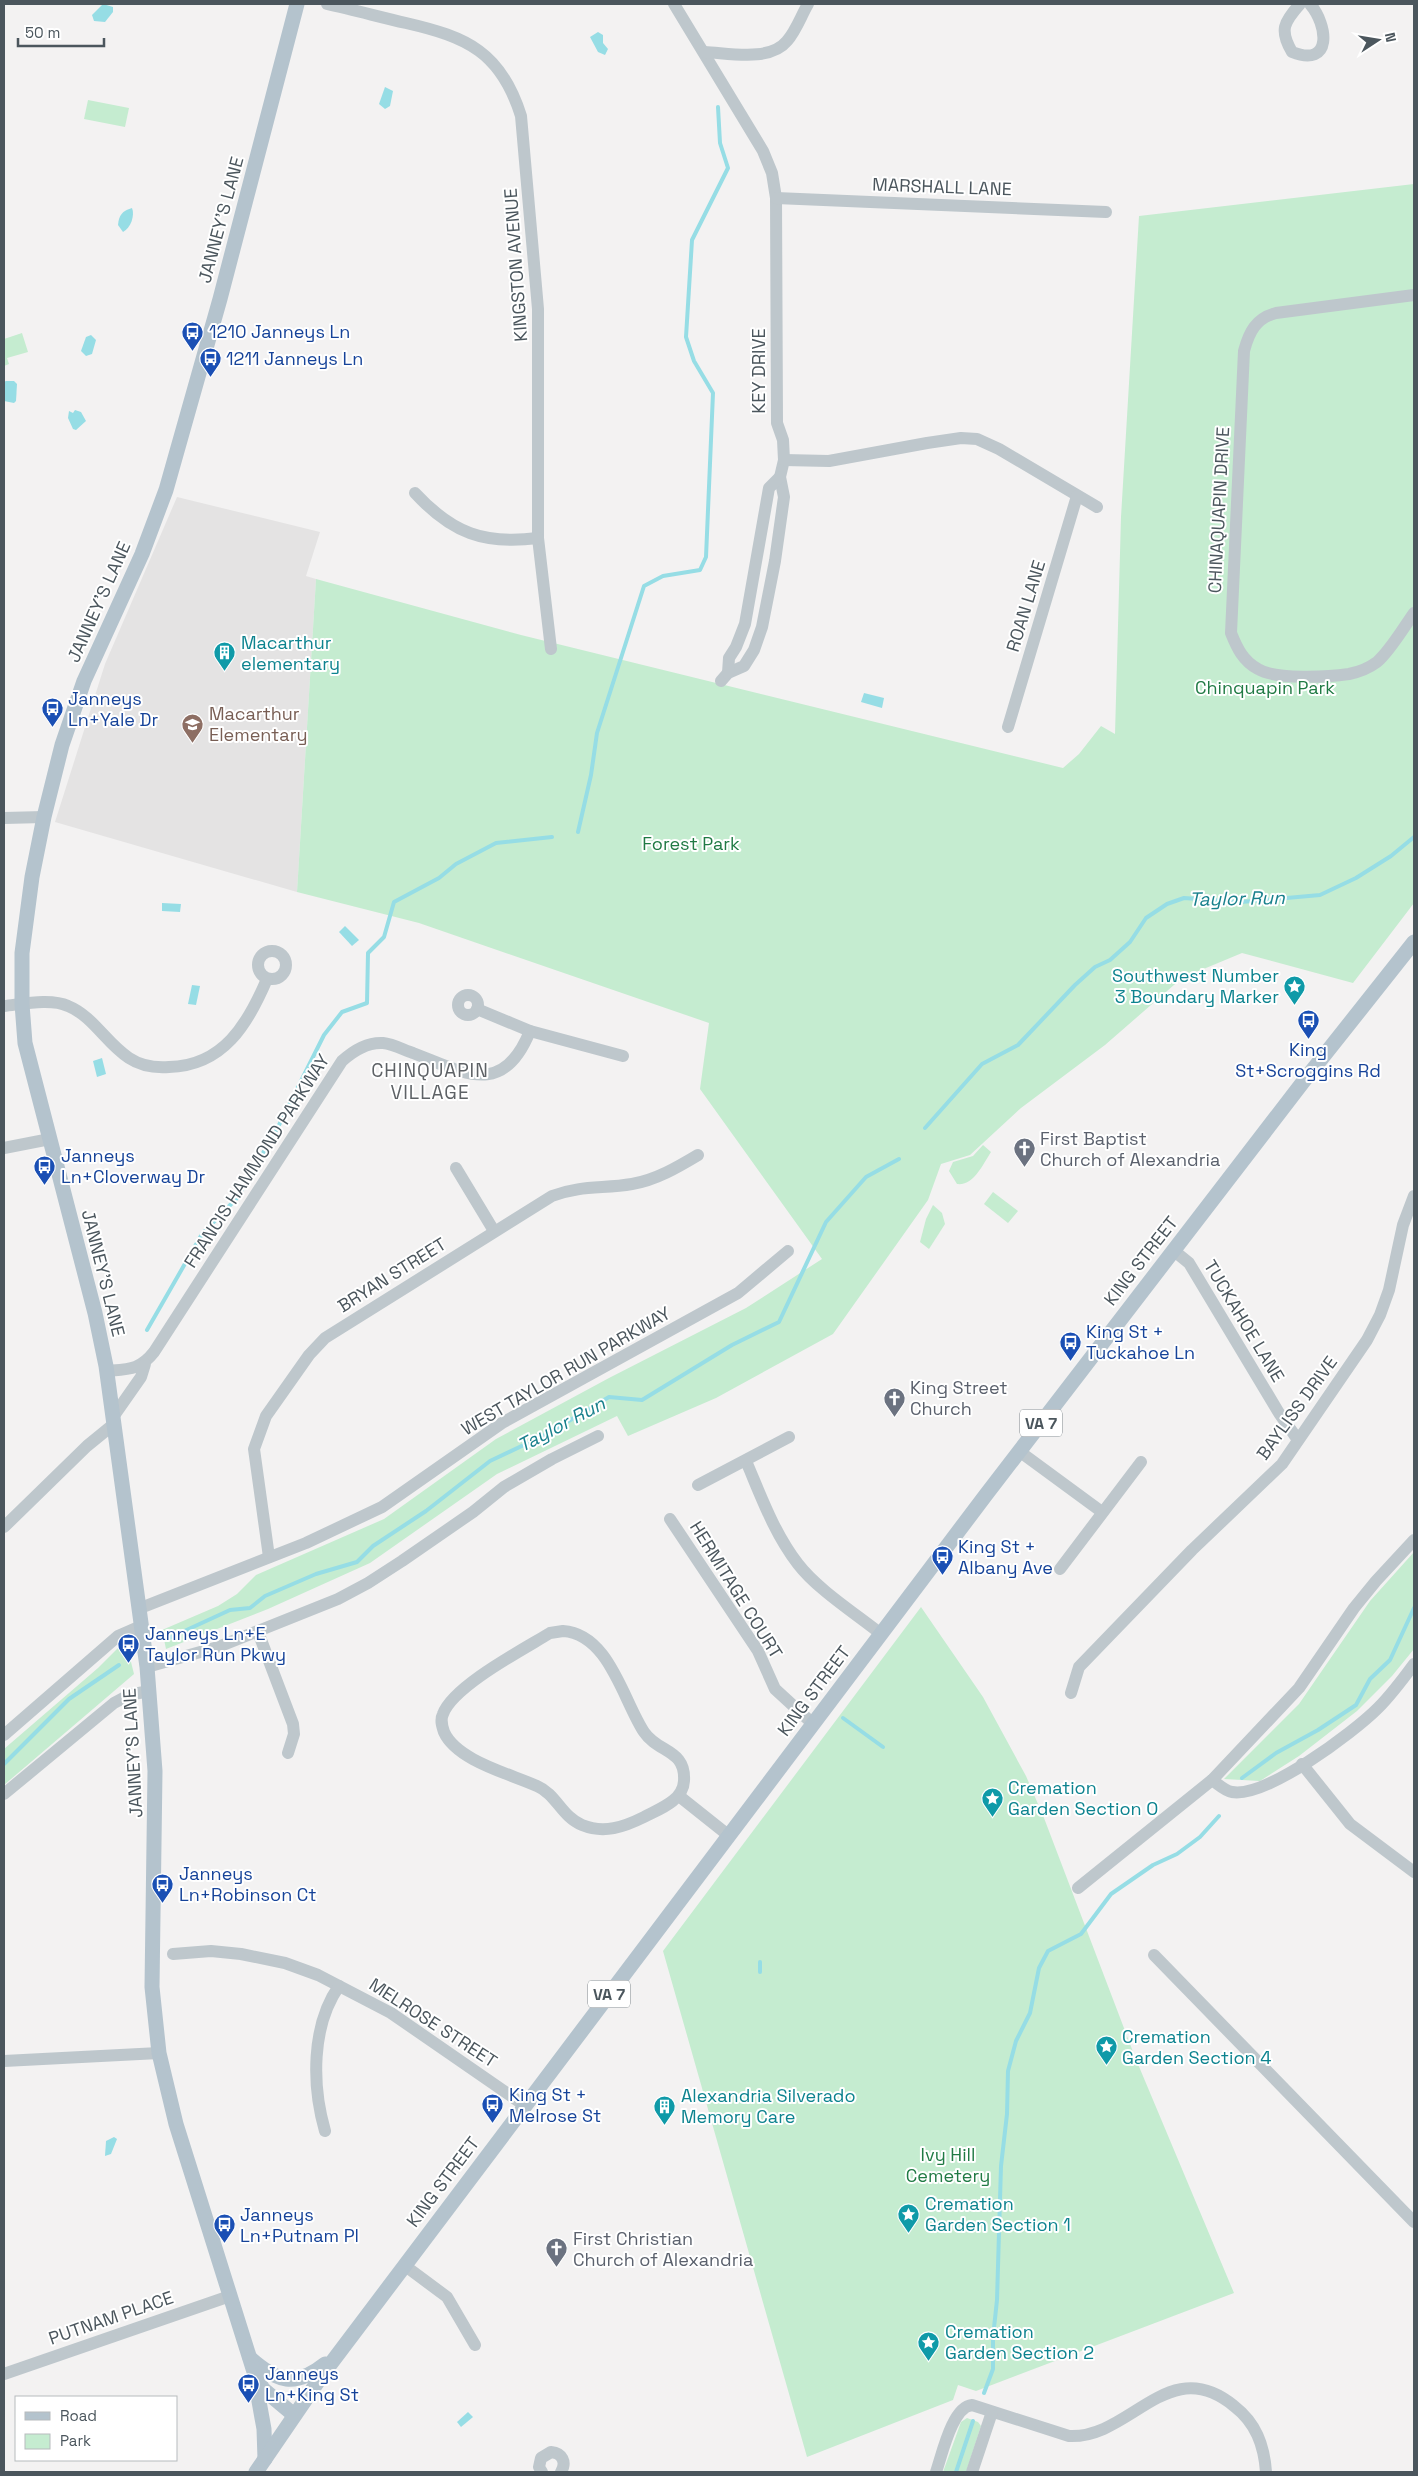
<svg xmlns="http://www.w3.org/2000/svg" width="1418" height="2476" font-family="'Space Grotesk',sans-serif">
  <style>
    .education { fill: #e4e3e3 }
    .green { fill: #c5ecd0 }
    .water { fill: #96dde5 }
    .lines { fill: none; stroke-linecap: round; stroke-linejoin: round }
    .stream { stroke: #96dde5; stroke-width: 4 }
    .minor { stroke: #bec7cc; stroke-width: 12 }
    .major { stroke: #b4c3cd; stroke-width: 15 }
    .labels { text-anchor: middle; stroke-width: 4; stroke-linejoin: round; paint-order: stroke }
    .shield { fill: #fff; stroke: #81898e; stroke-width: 1 }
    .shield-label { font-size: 16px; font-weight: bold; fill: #4b565d }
    .street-label { font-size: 18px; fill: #4b565d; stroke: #fff }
    .transit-label { font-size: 18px; fill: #164399; stroke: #fff; text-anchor: start }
    .culture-label { font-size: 18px; fill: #0d838f; stroke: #fff; text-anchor: start }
    .park-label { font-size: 18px; fill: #207a44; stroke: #fff }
    .education-label { font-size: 18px; fill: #785e54; stroke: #fff; text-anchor: start }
    .worship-label { font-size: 18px; fill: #5b616d; stroke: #fff; text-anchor: start }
    .water-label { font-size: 19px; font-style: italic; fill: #18808c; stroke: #fff }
    .neighbourhood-label { font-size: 19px; letter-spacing: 1px; fill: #5e6266; stroke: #fff }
  </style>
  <rect width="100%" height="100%" fill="#f3f2f2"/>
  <polygon class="education" points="177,497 320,532 306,576 316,579 297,892 55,822 105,664"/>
  <g class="green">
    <polygon points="88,100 129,108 125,127 84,119"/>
    <polygon points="1414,184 1414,903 1353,983 1242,953 1182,978 1105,1045 1021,1108 970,1155 941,1164 928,1200 833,1334 716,1398 628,1436 617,1416 497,1474 370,1563 268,1609 166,1649 162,1630 218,1606 237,1594 256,1575 384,1519 496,1439 609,1378 746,1308 822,1259 700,1089 709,1023 419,923 297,892 316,579 521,635 1063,768 1079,754 1101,726 1115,734 1121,517 1139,216"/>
    <polygon points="22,333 28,352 7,358 9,364 4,366 4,339"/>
    <path d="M983,1145L991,1152C983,1164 974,1186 957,1184L949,1171L953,1162L973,1156Z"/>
    <polygon points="993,1192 1018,1211 1008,1223 984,1204"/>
    <polygon points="933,1205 942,1213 945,1224 929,1249 920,1242 926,1219"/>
    <polygon points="1414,1552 1414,1649 1392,1676 1357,1711 1299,1756 1260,1781 1224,1779 1299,1704 1370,1601"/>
    <polygon points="921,1607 983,1697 1026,1776 1044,1818 1135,2057 1234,2293 976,2391 958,2385 953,2400 807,2457 663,1951"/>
    <polygon points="120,1646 127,1646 134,1674 4,1785 4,1749 98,1668"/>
    <polygon points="967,2418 978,2422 981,2426 966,2472 943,2472 961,2422"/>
  </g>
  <g class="water">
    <polygon points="103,4 113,7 113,12 105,22 94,21 92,15"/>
    <polygon points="598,32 603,35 603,43 608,49 605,55 598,52 590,37"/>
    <polygon points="385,87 393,91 390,106 385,109 379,104"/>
    <path d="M132,208C135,215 131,228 123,232L118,225C119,215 122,211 132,208Z"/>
    <polygon points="91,335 96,340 92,354 86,356 81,351 86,337"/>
    <polygon points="6,381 14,381 17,384 16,401 14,403 4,401 4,382"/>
    <polygon points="75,410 81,412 86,421 76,430 73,429 68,418 69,411 73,413"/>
    <polygon points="864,693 884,698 882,708 861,702"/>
    <polygon points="162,903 181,904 180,912 162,911"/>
    <polygon points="345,926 359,940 352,946 339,932"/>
    <polygon points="192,985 200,986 196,1005 188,1004"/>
    <polygon points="102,1058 106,1074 97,1077 93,1061"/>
    <polygon points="114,2137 117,2139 111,2154 105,2156 106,2141"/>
    <polygon points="468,2412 473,2417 461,2427 457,2422"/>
  </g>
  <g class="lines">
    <g class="stream">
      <polyline points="578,832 591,775 597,733 644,586 663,576 700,570 706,557 713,393 694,361 686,337 692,240 728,168 720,143 718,107"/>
      <polyline points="925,1128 982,1064 1018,1045 1075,985 1095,967 1110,960 1130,942 1146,918 1167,904 1184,898 1241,902 1320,895 1356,878 1391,856 1414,837"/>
      <polyline points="147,1330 202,1234 237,1198 278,1127 324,1035 342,1012 367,1003 368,953 384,937 394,902 439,878 456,864 496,843 552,837"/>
      <polyline points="167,1639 230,1610 250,1608 265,1596 316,1574 357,1562 373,1546 426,1511 490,1461 547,1434 609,1397 642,1400 732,1345 779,1322 826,1222 866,1177 899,1159"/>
      <polyline points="843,1718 883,1747"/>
      <polyline points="4,1764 69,1699 119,1665"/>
      <polyline points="1242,1778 1276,1753 1318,1730 1356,1705 1370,1679 1390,1660 1414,1608"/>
      <polyline points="760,1972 760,1962"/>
      <polyline points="984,2393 993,2369 993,2337 997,2300 1001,2166 1007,2114 1008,2071 1016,2041 1030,2013 1039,1968 1048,1951 1081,1934 1111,1894 1153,1865 1177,1854 1200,1837 1219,1816"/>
      <polyline points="956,2472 973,2421"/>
    </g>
    <g class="minor">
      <path d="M327,4C354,10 380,17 406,23C467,37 501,52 521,116L538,309V538L551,649"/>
      <polyline points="674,4 763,151 772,173 776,198 777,423 783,440 784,460 780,477 784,497 775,561 762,627 754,650 744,666 728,673 721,681"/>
      <path d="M1300,4C1284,22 1279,30 1292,52C1333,68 1328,25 1310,4"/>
      <path d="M705,52C729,53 770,62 787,41C796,31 801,16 808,4"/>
      <polyline points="776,198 1106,212"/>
      <path d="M1414,295L1276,313C1256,318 1249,332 1244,351L1231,633C1237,648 1243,661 1258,669C1276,680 1328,677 1349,674C1359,672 1369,668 1377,662C1390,651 1404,627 1414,613"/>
      <polyline points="784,460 829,461 927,443 961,438 977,439 999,449 1097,507"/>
      <path d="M415,493C452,533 484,545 538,538"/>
      <polyline points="728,673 729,658 736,647 745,624 769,488 780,477"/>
      <polyline points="1008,727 1077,496"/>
      <polyline points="4,818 44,817"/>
      <circle cx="272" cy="965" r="14"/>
      <circle cx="468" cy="1005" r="10"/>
      <path d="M4,1006C23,1004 51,998 68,1006C93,1016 106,1043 129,1058C141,1066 155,1068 169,1067C223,1066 248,1024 267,979"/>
      <polyline points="477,1009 530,1031 623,1056"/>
      <polyline points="4,1148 50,1139"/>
      <polyline points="456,1168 494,1231"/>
      <polyline points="1173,1250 1189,1263 1279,1413 1298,1440"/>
      <path d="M106,1371C129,1369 140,1370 154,1352L342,1061C353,1051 367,1042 383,1043C393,1044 404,1050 413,1053C465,1073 503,1098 530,1031"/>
      <polyline points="113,1417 141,1377 145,1364"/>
      <polyline points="1019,1451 1102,1512"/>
      <path d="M746,1461C761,1496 774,1533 798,1564C817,1589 856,1614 881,1634"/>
      <polyline points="698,1485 789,1437"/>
      <polyline points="670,1519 758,1651 775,1689 812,1723"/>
      <polyline points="4,1527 87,1446 114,1424"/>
      <path d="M269,1557L254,1449L266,1416L309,1355L325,1338L552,1196C581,1185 603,1189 632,1184C656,1180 678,1167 698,1155"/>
      <polyline points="1060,1569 1141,1462"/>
      <polyline points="138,1609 306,1543 382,1507 502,1423 738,1293 788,1251"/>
      <path d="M563,1631C609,1634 623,1700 644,1732C658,1753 686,1749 684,1781C683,1801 659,1809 644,1817C624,1827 604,1834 582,1825C562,1817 556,1794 537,1786C511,1774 457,1761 444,1732C442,1726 440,1720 443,1714C453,1686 524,1649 550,1633Z"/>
      <polyline points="258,1632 293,1724 294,1734 288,1753"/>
      <polyline points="147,1667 218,1647 338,1599 368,1583 402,1561 473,1512 504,1487 552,1459 598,1436"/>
      <polyline points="1071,1693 1079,1667 1192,1550 1282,1464 1367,1340 1380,1315 1389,1290 1403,1225 1414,1196"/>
      <polyline points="4,1735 118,1636 141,1626"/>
      <polyline points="1302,1764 1350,1824 1414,1872"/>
      <path d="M1212,1780C1218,1784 1225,1791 1232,1792C1266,1798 1353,1733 1378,1708C1391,1695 1403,1679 1414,1664"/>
      <polyline points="4,1794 114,1703 129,1695 149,1691"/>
      <polyline points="679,1796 728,1835"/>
      <polyline points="1078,1888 1212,1780 1299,1688 1354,1608 1376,1581 1414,1540"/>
      <polyline points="173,1954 211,1951 241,1954 285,1963 318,1975 391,2013 524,2105"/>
      <polyline points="1154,1955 1414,2222"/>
      <polyline points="4,2061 159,2053"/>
      <path d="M325,2131C312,2086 311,2026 339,1986"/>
      <polyline points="404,2265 447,2297 475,2345"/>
      <polyline points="4,2374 230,2296"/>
      <path d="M542,2472L539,2467L541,2458L551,2452C562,2453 567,2462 561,2472"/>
      <path d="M936,2472C942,2455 952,2407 972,2405L1069,2436C1131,2439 1168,2352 1234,2406C1256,2423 1264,2445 1266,2472"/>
      <polyline points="972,2472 992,2412"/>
    </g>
    <g class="major">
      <path d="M250,2358C277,2382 295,2388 325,2364"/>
      <polyline points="255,2379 264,2429 265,2459"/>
      <polyline points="294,2415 263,2389 255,2375 176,2124 159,2053 152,1987 155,1771 147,1667 106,1366 95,1313 25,1043 22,1004 22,953 32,877 44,817 62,745 84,681 142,554 166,490 220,299 297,4"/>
      <polyline points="256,2472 323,2374 985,1496 1303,1082 1414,942"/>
    </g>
  </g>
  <defs>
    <symbol id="bus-pin" viewBox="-11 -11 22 30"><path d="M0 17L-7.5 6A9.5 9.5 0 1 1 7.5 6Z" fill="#1a4fb4" stroke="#fff"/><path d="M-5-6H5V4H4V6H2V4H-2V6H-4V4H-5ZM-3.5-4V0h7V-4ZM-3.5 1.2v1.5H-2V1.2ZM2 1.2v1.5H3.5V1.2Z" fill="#fff"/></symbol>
    <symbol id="building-pin" viewBox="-11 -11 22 30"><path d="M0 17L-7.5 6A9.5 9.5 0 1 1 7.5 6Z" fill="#0f9aa8" stroke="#fff"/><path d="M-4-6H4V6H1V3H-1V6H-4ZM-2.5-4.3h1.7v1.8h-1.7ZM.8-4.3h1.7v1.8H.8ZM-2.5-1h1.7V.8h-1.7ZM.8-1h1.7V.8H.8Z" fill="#fff"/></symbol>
    <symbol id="school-pin" viewBox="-11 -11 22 30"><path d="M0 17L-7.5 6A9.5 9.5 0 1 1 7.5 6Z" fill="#8d6e63" stroke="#fff"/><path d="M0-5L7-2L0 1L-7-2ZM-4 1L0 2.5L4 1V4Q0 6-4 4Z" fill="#fff"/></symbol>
    <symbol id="sight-pin" viewBox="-11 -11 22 30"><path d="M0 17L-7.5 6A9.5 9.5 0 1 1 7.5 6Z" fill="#0f9aa8" stroke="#fff"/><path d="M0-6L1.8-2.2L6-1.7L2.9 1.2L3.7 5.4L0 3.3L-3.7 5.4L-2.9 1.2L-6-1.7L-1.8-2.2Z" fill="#fff"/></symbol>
    <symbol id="church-pin" viewBox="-11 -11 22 30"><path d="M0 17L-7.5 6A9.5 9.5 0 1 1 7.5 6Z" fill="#6b7280" stroke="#fff"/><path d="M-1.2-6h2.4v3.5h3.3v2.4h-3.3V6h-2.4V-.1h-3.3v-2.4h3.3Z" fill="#fff"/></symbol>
  </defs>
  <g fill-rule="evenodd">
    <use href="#bus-pin" x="180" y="320" width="25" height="34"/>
    <use href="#bus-pin" x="198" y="346" width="25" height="34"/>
    <use href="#building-pin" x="212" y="640" width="25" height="34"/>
    <use href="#bus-pin" x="40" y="696" width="25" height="34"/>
    <use href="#school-pin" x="180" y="712" width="25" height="34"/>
    <use href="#sight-pin" x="1282" y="974" width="25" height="34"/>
    <use href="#bus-pin" x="1296" y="1008" width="25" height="34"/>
    <use href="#church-pin" x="1012" y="1136" width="25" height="34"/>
    <use href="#bus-pin" x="32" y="1154" width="25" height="34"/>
    <use href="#bus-pin" x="1058" y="1330" width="25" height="34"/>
    <use href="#church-pin" x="882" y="1386" width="25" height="34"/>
    <use href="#bus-pin" x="930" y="1544" width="25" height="34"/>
    <use href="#bus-pin" x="116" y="1632" width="25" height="34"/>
    <use href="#sight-pin" x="980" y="1786" width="25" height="34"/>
    <use href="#bus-pin" x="150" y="1872" width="25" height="34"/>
    <use href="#sight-pin" x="1094" y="2034" width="25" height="34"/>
    <use href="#bus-pin" x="480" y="2092" width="25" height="34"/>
    <use href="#building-pin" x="652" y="2094" width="25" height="34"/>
    <use href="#sight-pin" x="896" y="2202" width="25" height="34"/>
    <use href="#bus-pin" x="212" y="2212" width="25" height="34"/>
    <use href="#church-pin" x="544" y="2236" width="25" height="34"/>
    <use href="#sight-pin" x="916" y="2330" width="25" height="34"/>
    <use href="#bus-pin" x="236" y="2372" width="25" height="34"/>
  </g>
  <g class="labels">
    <g class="shield">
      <rect x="1020" y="1409.5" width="42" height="27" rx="4"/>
      <rect x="588" y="1980.5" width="42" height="27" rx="4"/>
    </g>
    <g class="shield-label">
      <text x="1041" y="1429">VA 7</text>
      <text x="609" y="2000">VA 7</text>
    </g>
    <g class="street-label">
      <text transform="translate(942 187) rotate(2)" y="6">MARSHALL LANE</text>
      <text transform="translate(221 220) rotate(-75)" y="6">JANNEY'S LANE</text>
      <text transform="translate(516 265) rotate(-94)" y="6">KINGSTON AVENUE</text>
      <text transform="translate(759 371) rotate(-90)" y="6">KEY DRIVE</text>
      <text transform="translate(1219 510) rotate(-87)" y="6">CHINAQUAPIN DRIVE</text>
      <text transform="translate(99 602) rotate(-66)" y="6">JANNEY'S LANE</text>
      <text transform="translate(1026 606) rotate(-73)" y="6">ROAN LANE</text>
      <text transform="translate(257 1161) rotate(-57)" y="6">FRANCIS HAMMOND PARKWAY</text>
      <text transform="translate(1141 1261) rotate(-52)" y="6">KING STREET</text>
      <text transform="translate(103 1273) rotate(76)" y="6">JANNEY'S LANE</text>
      <text transform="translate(392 1275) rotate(-32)" y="6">BRYAN STREET</text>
      <text transform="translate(1244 1321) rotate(59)" y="6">TUCKAHOE LANE</text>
      <text transform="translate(566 1371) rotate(-30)" y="6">WEST TAYLOR RUN PARKWAY</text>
      <text transform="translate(1297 1408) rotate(-54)" y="6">BAYLISS DRIVE</text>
      <text transform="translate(736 1590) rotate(58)" y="6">HERMITAGE COURT</text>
      <text transform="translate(814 1691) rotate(-53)" y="6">KING STREET</text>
      <text transform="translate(133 1753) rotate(-93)" y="6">JANNEY'S LANE</text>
      <text transform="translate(433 2023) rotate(33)" y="6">MELROSE STREET</text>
      <text transform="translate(443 2182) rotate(-53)" y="6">KING STREET</text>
      <text transform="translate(111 2318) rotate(-19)" y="6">PUTNAM PLACE</text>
    </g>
    <g class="transit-label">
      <text x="209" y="338">1210 Janneys Ln</text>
      <text x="226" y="365">1211 Janneys Ln</text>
      <text x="68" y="705">Janneys<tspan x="68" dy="21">Ln+Yale Dr</tspan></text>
      <text x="1308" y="1056" text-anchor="middle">King<tspan x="1308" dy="21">St+Scroggins Rd</tspan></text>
      <text x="61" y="1162">Janneys<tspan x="61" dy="21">Ln+Cloverway Dr</tspan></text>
      <text x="1086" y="1338">King St +<tspan x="1086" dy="21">Tuckahoe Ln</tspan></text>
      <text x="958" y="1553">King St +<tspan x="958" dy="21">Albany Ave</tspan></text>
      <text x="145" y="1640">Janneys Ln+E<tspan x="145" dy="21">Taylor Run Pkwy</tspan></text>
      <text x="179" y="1880">Janneys<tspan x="179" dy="21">Ln+Robinson Ct</tspan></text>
      <text x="509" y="2101">King St +<tspan x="509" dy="21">Melrose St</tspan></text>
      <text x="240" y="2221">Janneys<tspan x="240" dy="21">Ln+Putnam Pl</tspan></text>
      <text x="265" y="2380">Janneys<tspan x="265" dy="21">Ln+King St</tspan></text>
    </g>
    <g class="culture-label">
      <text x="241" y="649">Macarthur<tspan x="241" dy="21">elementary</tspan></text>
      <text x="1279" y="982" text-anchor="end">Southwest Number<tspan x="1279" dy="21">3 Boundary Marker</tspan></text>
      <text x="1008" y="1794">Cremation<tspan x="1008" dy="21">Garden Section O</tspan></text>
      <text x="1122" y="2043">Cremation<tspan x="1122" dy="21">Garden Section 4</tspan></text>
      <text x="681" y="2102">Alexandria Silverado<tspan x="681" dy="21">Memory Care</tspan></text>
      <text x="925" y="2210">Cremation<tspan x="925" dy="21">Garden Section 1</tspan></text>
      <text x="945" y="2338">Cremation<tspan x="945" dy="21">Garden Section 2</tspan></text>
    </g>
    <g class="park-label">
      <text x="1265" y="694">Chinquapin Park</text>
      <text x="691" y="850">Forest Park</text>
      <text x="948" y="2161">Ivy Hill<tspan x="948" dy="21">Cemetery</tspan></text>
    </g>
    <g class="education-label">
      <text x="209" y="720">Macarthur<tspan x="209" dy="21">Elementary</tspan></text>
    </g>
    <g class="worship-label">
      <text x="1040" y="1145">First Baptist<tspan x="1040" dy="21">Church of Alexandria</tspan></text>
      <text x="910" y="1394">King Street<tspan x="910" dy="21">Church</tspan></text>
      <text x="573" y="2245">First Christian<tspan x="573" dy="21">Church of Alexandria</tspan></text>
    </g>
    <g class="water-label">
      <text transform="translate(1237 898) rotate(-1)" y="7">Taylor Run</text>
      <text transform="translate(561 1424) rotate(-28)" y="7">Taylor Run</text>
    </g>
    <g class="neighbourhood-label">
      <text x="430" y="1077">CHINQUAPIN<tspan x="430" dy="22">VILLAGE</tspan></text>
    </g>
  </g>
  <rect width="1418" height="2476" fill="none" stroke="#4b565d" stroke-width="10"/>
  <rect x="15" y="2396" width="162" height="65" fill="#ffffff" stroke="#b7bbbe"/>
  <rect x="25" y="2412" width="25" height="8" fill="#b4c3cd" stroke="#b7bbbe"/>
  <text x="60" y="2421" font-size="15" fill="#4b565d">Road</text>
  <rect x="25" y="2434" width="25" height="15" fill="#c5ecd0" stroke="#b7bbbe"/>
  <text x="60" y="2446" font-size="15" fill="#4b565d">Park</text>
  <g transform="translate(1378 40) rotate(78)" stroke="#ffffff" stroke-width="4" paint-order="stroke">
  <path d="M0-4L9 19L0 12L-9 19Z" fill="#4b565d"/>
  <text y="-8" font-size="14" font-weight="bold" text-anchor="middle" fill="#4b565d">N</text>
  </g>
  <path d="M18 38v8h86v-8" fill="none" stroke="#4b565d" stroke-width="2.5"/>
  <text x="25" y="38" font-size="15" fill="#4b565d" stroke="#ffffff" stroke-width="4" paint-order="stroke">50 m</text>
</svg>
